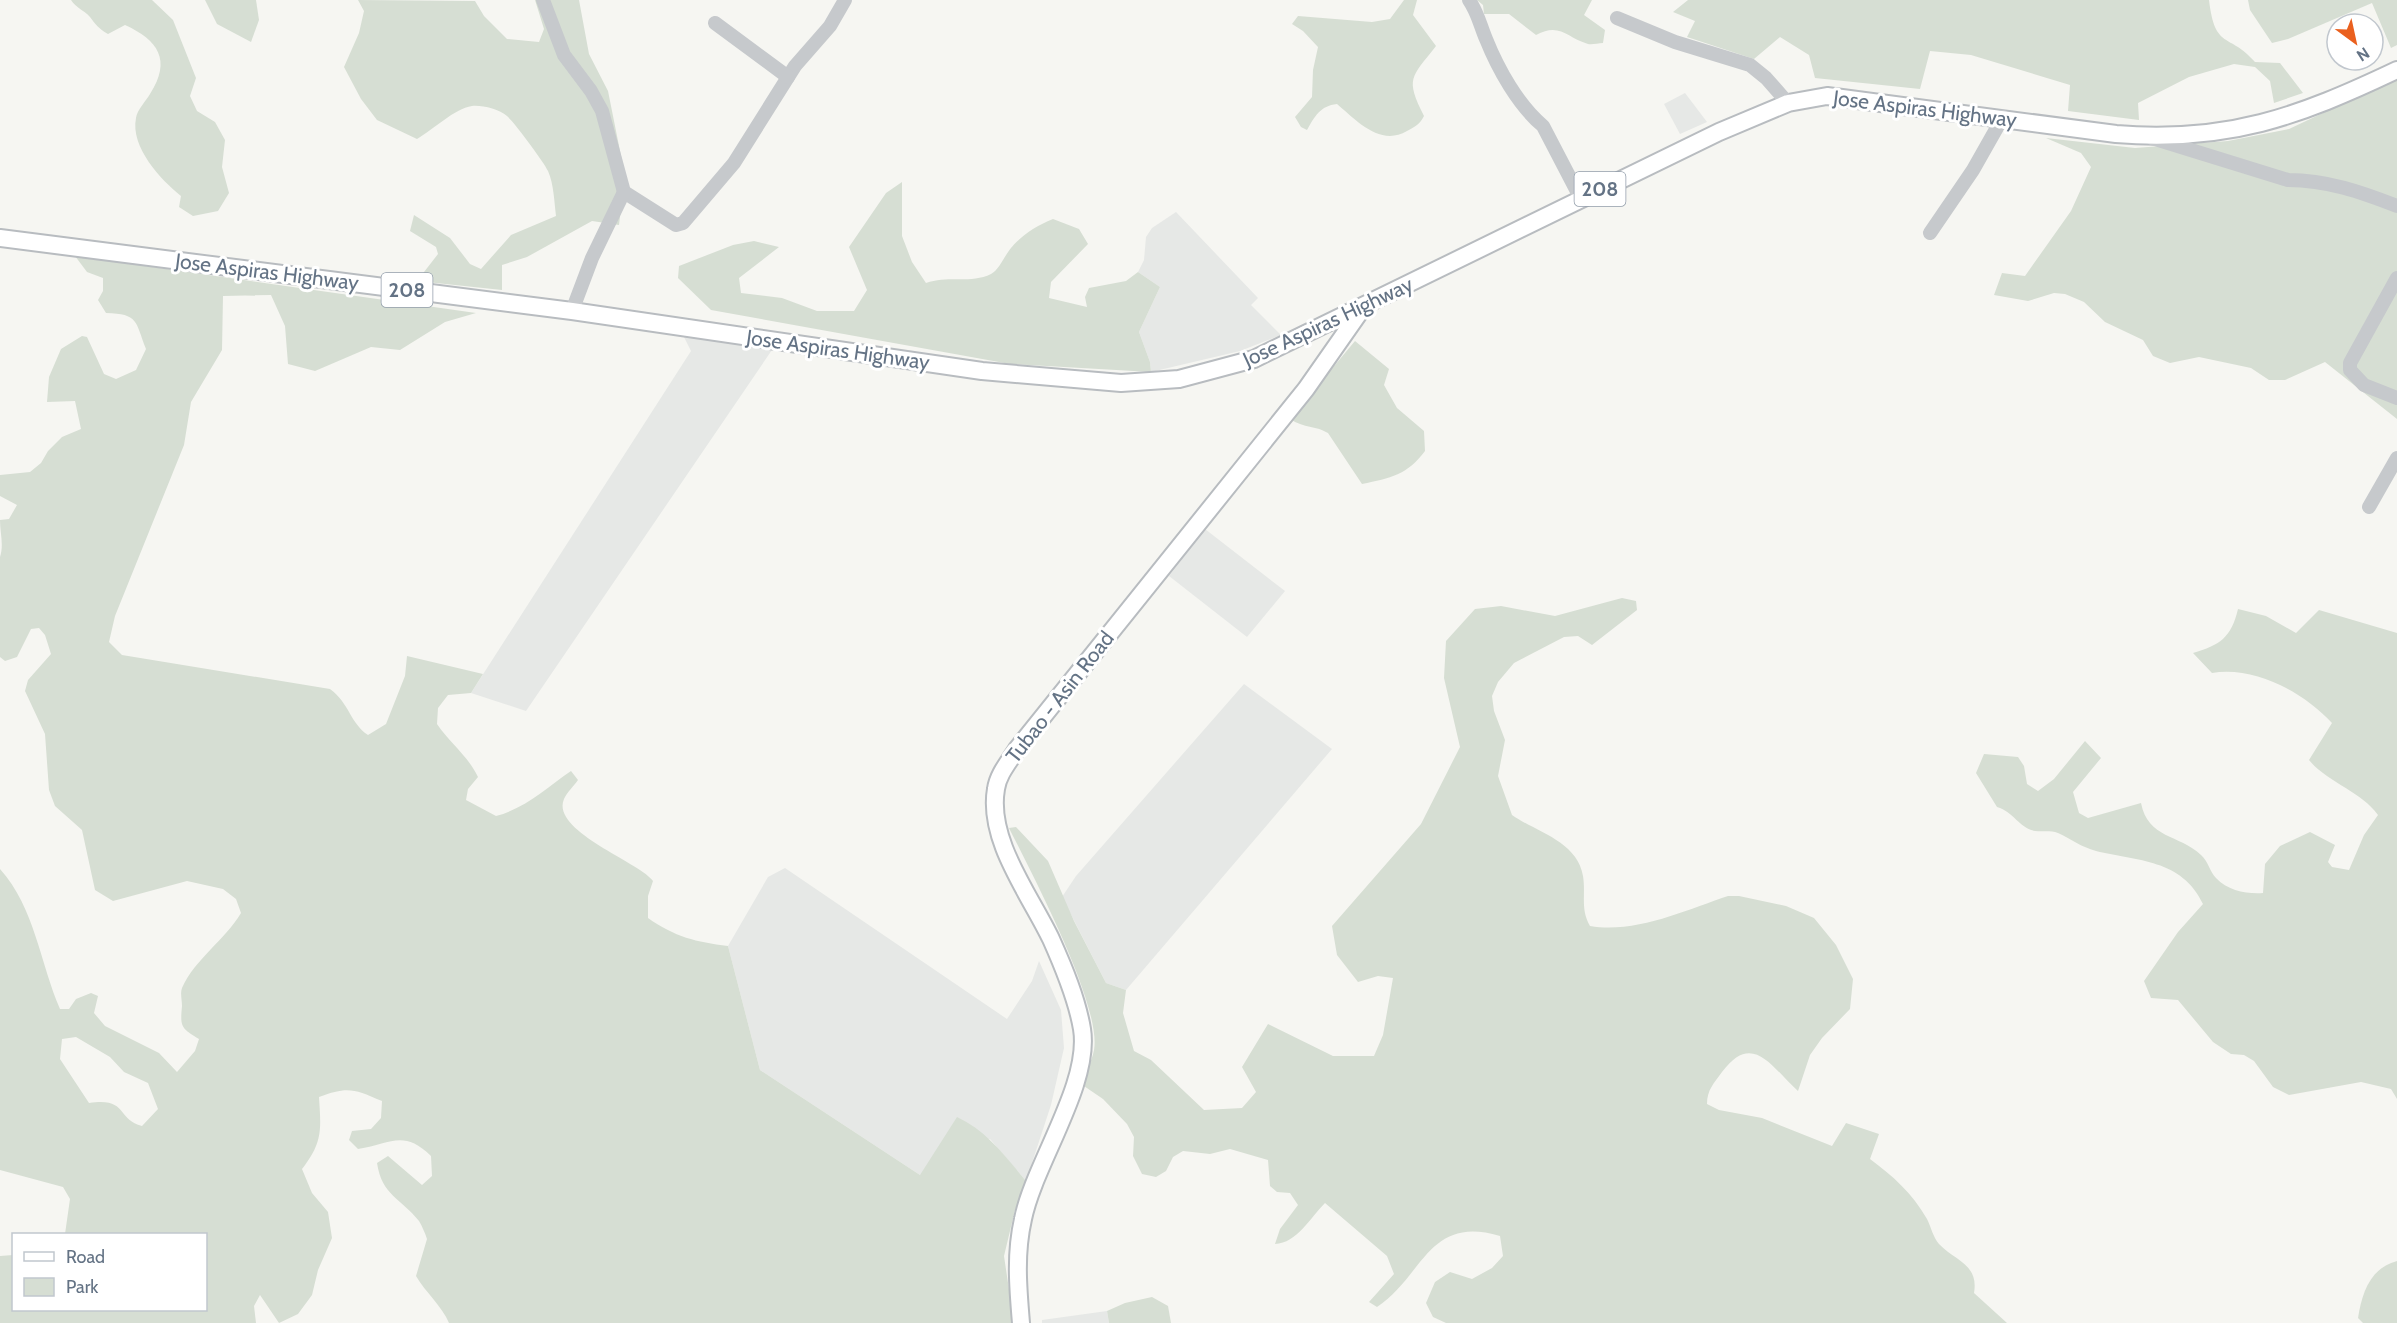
<svg xmlns="http://www.w3.org/2000/svg" width="2397" height="1323" font-family="Cabin,sans-serif">
  <style>
    .built { fill: #e6e8e6 }
    .green { fill: #d6ded3; fill-rule: evenodd }
    .lines { fill: none; stroke-linecap: round; stroke-linejoin: round }
    .major-casing { stroke: #b8bcc0; stroke-width: 20 }
    .minor { stroke: #c6c9cc; stroke-width: 14 }
    .major { stroke: #fff; stroke-width: 16 }
    .labels { text-anchor: middle; stroke-width: 6; stroke-linejoin: round; paint-order: stroke }
    .shield { fill: #fff; stroke: #929daa; stroke-width: 1.5 }
    .shield-label { font-size: 20px; font-weight: bold; fill: #647385 }
    .street-label { font-size: 21px; fill: #647385; stroke: #fff }
  </style>
  <rect width="100%" height="100%" fill="#f6f6f2"/>
  <g class="built">
    <polygon points="1685,93 1707,122 1680,134 1664,104"/>
    <polygon points="1176,212 1258,298 1251,305 1281,335 1240,351 1151,372 1150,362 1139,332 1160,287 1138,272 1144,260 1146,237 1152,228"/>
    <polygon points="683,335 774,347 526,711 471,693 691,351"/>
    <polygon points="1205,529 1285,591 1247,637 1169,576"/>
    <polygon points="1244,684 1332,749 1126,990 1106,983 1062,897 1076,876"/>
    <polygon points="785,868 1007,1019 1032,981 1039,961 1061,1010 1064,1048 1051,1105 1026,1181 990,1139 920,1175 760,1070 728,946 768,877"/>
    <polygon points="1107,1311 1109,1323 1042,1323 1042,1320"/>
  </g>
  <g class="green">
    <path d="M71,0H152L173,20L196,78L190,96L197,111L215,122L225,140L222,167L229,193L218,211L193,216L179,207L181,196C161,180 130,147 136,118C137,110 146,101 150,94C172,60 158,40 125,25L108,34C98,28 96,25 90,17C84,10 76,8 71,0Z"/>
    <polygon points="205,0 256,0 259,20 251,42 217,24"/>
    <path d="M358,0L475,1L484,16L507,39L539,42L544,29L535,0H579L589,54L608,91L625,176L619,225L592,221L527,257L502,265V290L417,281L438,254L436,247L410,231L414,215L450,238L470,264L481,269L511,235L556,216C554,201 554,185 548,171C544,162 514,122 507,116C499,109 482,105 472,106C454,109 434,129 417,139L377,120L361,99L344,67L359,33L364,11Z"/>
    <path d="M1404,0H1417L1413,15L1436,46C1411,78 1405,78 1424,116C1420,124 1415,127 1407,131C1380,147 1356,120 1337,104C1320,106 1315,116 1307,130L1301,127L1295,117L1312,97L1313,70L1318,47L1303,31L1292,24L1298,16L1372,22L1390,19Z"/>
    <path d="M1477,0H1592L1584,15L1605,30L1603,43C1598,43 1592,45 1588,44C1567,38 1560,22 1536,35L1509,14H1484L1483,5Z"/>
    <path d="M1688,0H2209C2215,51 2229,32 2255,62L2280,63L2303,93L2274,103L2270,81L2255,67L2234,64L2189,77L2138,103L2139,120L2068,111L2070,85L1971,55L1930,51L1920,89L1815,78L1809,55L1780,37L1754,59L1687,37L1695,21L1673,12Z"/>
    <polygon points="2248,0 2397,0 2397,45 2391,48 2372,3 2288,39 2272,43 2250,10"/>
    <polygon points="2397,78 2397,419 2325,362 2285,380 2269,380 2251,368 2199,357 2170,363 2153,356 2143,340 2105,322 2084,302 2065,294 2054,293 2028,301 1994,295 2002,273 2025,276 2071,211 2091,167 2081,153 2046,138 2135,148 2228,141 2289,129"/>
    <path d="M902,182V236L912,262L926,283C949,275 971,284 991,274C999,270 1005,255 1011,248C1023,234 1036,226 1053,219L1079,229L1088,244L1051,282L1049,298L1087,307L1085,297L1089,288L1126,281L1138,272L1160,287L1139,332L1150,362L1151,372L1010,364L711,310L678,278L679,266L733,245L754,241L779,247L739,278L741,293L782,298L817,311H854L867,290L849,247L886,193Z"/>
    <path d="M75,256L476,313L445,322L400,350L371,347L315,371L288,364L285,326L271,295L223,296L222,350L191,402L184,445L115,616L109,642L122,655L330,689C350,704 350,723 368,735L386,724L405,676L407,656L483,674L471,693L448,695L438,708L437,724C450,743 468,756 478,777L468,789L466,800L496,816C526,808 546,788 571,771L578,780C574,786 567,792 564,799C550,831 641,863 653,881L648,896V918C675,937 696,942 728,946L760,1070L920,1175L957,1117C987,1131 1005,1156 1026,1181L1015,1210L1004,1256L1014,1323H449C442,1306 426,1293 416,1276L427,1239C425,1233 422,1226 419,1221C401,1198 382,1196 377,1163L388,1156L422,1185L432,1176L431,1156C403,1129 391,1144 358,1149L349,1140L352,1131L371,1129L381,1118L382,1101C354,1089 348,1086 319,1097C321,1130 323,1142 302,1169L312,1193L328,1212L332,1238L318,1270L312,1295L298,1314L279,1323L260,1295L254,1306L256,1323H0V1256L13,1255L14,1310H206V1234H65L70,1199L63,1187L0,1170V869C35,908 40,963 60,1009H69L76,999L91,993L98,996L94,1013L105,1026L159,1053L177,1072L195,1051L199,1039C181,1028 180,1027 182,1006C182,1000 180,993 182,988C195,959 225,940 241,913L236,899L223,889L187,881L113,901L95,890L82,830L55,806L49,790L45,734L25,691L28,680L51,654L45,635L39,628L31,629L17,657L5,661L0,657V557C4,545 0,533 0,520L9,519L17,505L0,496V475L30,472L41,463L48,451L62,437L81,429L75,401L47,402L49,377L61,349L82,336L87,337L104,374L116,379L136,370L146,349C135,321 139,314 106,313L98,300L103,291V278L87,272ZM76,1037L110,1057L124,1072L148,1083L158,1109L142,1126C116,1119 128,1097 89,1103L60,1059L62,1039Z"/>
    <path d="M1355,341L1389,369L1384,385L1397,408L1424,431L1425,451C1407,475 1391,478 1362,484L1328,433C1314,425 1306,429 1290,419Z"/>
    <path d="M1622,598L1636,601L1637,610L1592,645L1578,636L1564,637L1514,663L1498,682L1492,696L1494,711L1505,740L1498,776L1512,815C1536,832 1577,841 1583,876C1586,894 1580,909 1590,926C1635,934 1686,910 1728,896H1739L1786,906L1814,918L1836,945L1853,979L1850,1009L1822,1038L1810,1055L1798,1091C1772,1068 1753,1030 1722,1072C1714,1083 1707,1090 1707,1104L1719,1110L1762,1118L1832,1146L1846,1123L1879,1134L1870,1159C1893,1176 1912,1193 1927,1219C1931,1227 1933,1237 1939,1244C1955,1261 1979,1264 1974,1293L2007,1323H1446L1433,1317L1426,1303L1435,1282L1450,1272L1472,1279L1492,1268L1503,1256L1500,1236C1428,1214 1423,1277 1377,1307L1369,1302L1394,1274L1387,1256L1325,1203C1310,1218 1297,1243 1275,1244L1280,1229L1298,1205L1290,1193L1277,1192L1270,1186L1268,1160L1230,1149L1210,1154L1183,1151L1173,1157L1166,1171L1156,1177L1142,1174L1133,1156L1134,1137L1127,1124L1103,1099L1081,1084C1085,1073 1092,1061 1094,1050C1102,1006 1031,872 1009,828L1016,827L1048,861L1074,921L1106,983L1126,990L1123,1013L1134,1051L1151,1060L1204,1110L1242,1108L1256,1092L1242,1067L1268,1024L1333,1056H1374L1383,1035L1393,978L1378,976L1358,982L1337,955L1332,926L1421,824L1460,747L1444,678L1446,641L1475,609L1501,606L1555,616Z"/>
    <path d="M2238,609L2266,616L2296,633L2319,610L2397,633V1099L2391,1089L2361,1082L2289,1095L2273,1087L2254,1061L2244,1055L2231,1054L2213,1042L2178,1000L2151,998L2144,981L2178,932L2203,904C2182,859 2137,861 2096,851C2081,847 2071,839 2058,833C2050,830 2043,832 2035,831C2019,828 2014,812 1997,807L1976,773L1984,754L2018,757L2024,766L2027,784L2038,791L2054,779L2085,741L2101,758L2073,792L2079,813L2088,818L2141,803C2148,839 2179,834 2201,855C2208,861 2210,872 2216,878C2228,891 2247,894 2263,893L2265,864L2280,846L2310,832L2335,845L2328,862L2332,867L2349,870L2364,835L2378,815C2361,791 2328,783 2309,760L2332,723C2303,692 2255,666 2212,673L2193,653C2220,645 2231,638 2238,609Z"/>
    <path d="M2397,1261V1323H2363L2358,1318C2362,1293 2370,1268 2397,1261Z"/>
    <polygon points="1152,1297 1168,1306 1171,1323 1109,1323 1107,1311 1125,1303"/>
  </g>
  <g class="lines">
    <defs>
      <g id="major">
        <path d="M0,238L572,311L982,371L1121,383L1179,379L1254,359L1719,132L1788,103L1827,96L2116,134C2227,143 2298,117 2397,70"/>
        <path d="M1021,1323C1018,1288 1015,1254 1023,1219C1034,1164 1091,1084 1082,1029C1077,999 1064,968 1051,939C1030,895 987,840 996,789C998,774 1009,762 1017,749L1306,389L1362,309"/>
      </g>
    </defs>
    <use href="#major" class="major-casing"/>
    <g class="minor">
      <polyline points="543,0 564,55 591,91 602,111 624,192 676,225 683,223 734,163 795,66 830,26 845,0"/>
      <path d="M1469,0C1478,13 1480,25 1486,39C1498,69 1518,105 1543,126L1581,199"/>
      <polyline points="1617,18 1675,42 1750,65 1766,78 1788,103"/>
      <polyline points="715,23 788,77"/>
      <path d="M2152,138L2288,180C2327,180 2361,192 2397,206"/>
      <polyline points="1930,233 1973,170 2003,117"/>
      <polyline points="2397,278 2350,363 2350,370 2364,385 2397,398"/>
      <polyline points="572,311 592,258 624,192"/>
      <polyline points="2369,507 2397,458"/>
    </g>
    <use href="#major" class="major"/>
  </g>
  <g class="labels">
    <g class="shield">
      <rect x="1574.5" y="172" width="51" height="34" rx="4.5"/>
      <rect x="381.5" y="273" width="51" height="34" rx="4.5"/>
    </g>
    <g class="shield-label">
      <text x="1600" y="196">208</text>
      <text x="407" y="297">208</text>
    </g>
    <g class="street-label">
      <text transform="translate(1925 109) rotate(7)" y="7">Jose Aspiras Highway</text>
      <text transform="translate(267 272) rotate(7)" y="7">Jose Aspiras Highway</text>
      <text transform="translate(1328 322) rotate(-25)" y="7">Jose Aspiras Highway</text>
      <text transform="translate(838 350) rotate(8)" y="7">Jose Aspiras Highway</text>
      <text transform="translate(1060 697) rotate(-52)" y="7">Tubao - Asin Road</text>
    </g>
  </g>
  <rect x="12" y="1233" width="195" height="78" fill="#ffffff" stroke="#c1c7ce" stroke-width="1.5"/>
  <rect x="24" y="1252" width="30" height="9" fill="#ffffff" stroke="#c1c7ce" stroke-width="1.5"/>
  <text x="66" y="1263" font-size="18" fill="#647385">Road</text>
  <rect x="24" y="1278" width="30" height="18" fill="#d6ded3" stroke="#c1c7ce" stroke-width="1.5"/>
  <text x="66" y="1293" font-size="18" fill="#647385">Park</text>
  <g transform="translate(2355 42) rotate(147)"><circle r="28" fill="#ffffff" stroke="#c1c7ce" stroke-width="1.5"/>
  <path d="M0-4.5L10 22L0 15L-10 22Z" fill="#ea601e"/>
  <text y="-9" font-size="16" font-weight="bold" text-anchor="middle" fill="#647385">N</text>
  </g>
</svg>
